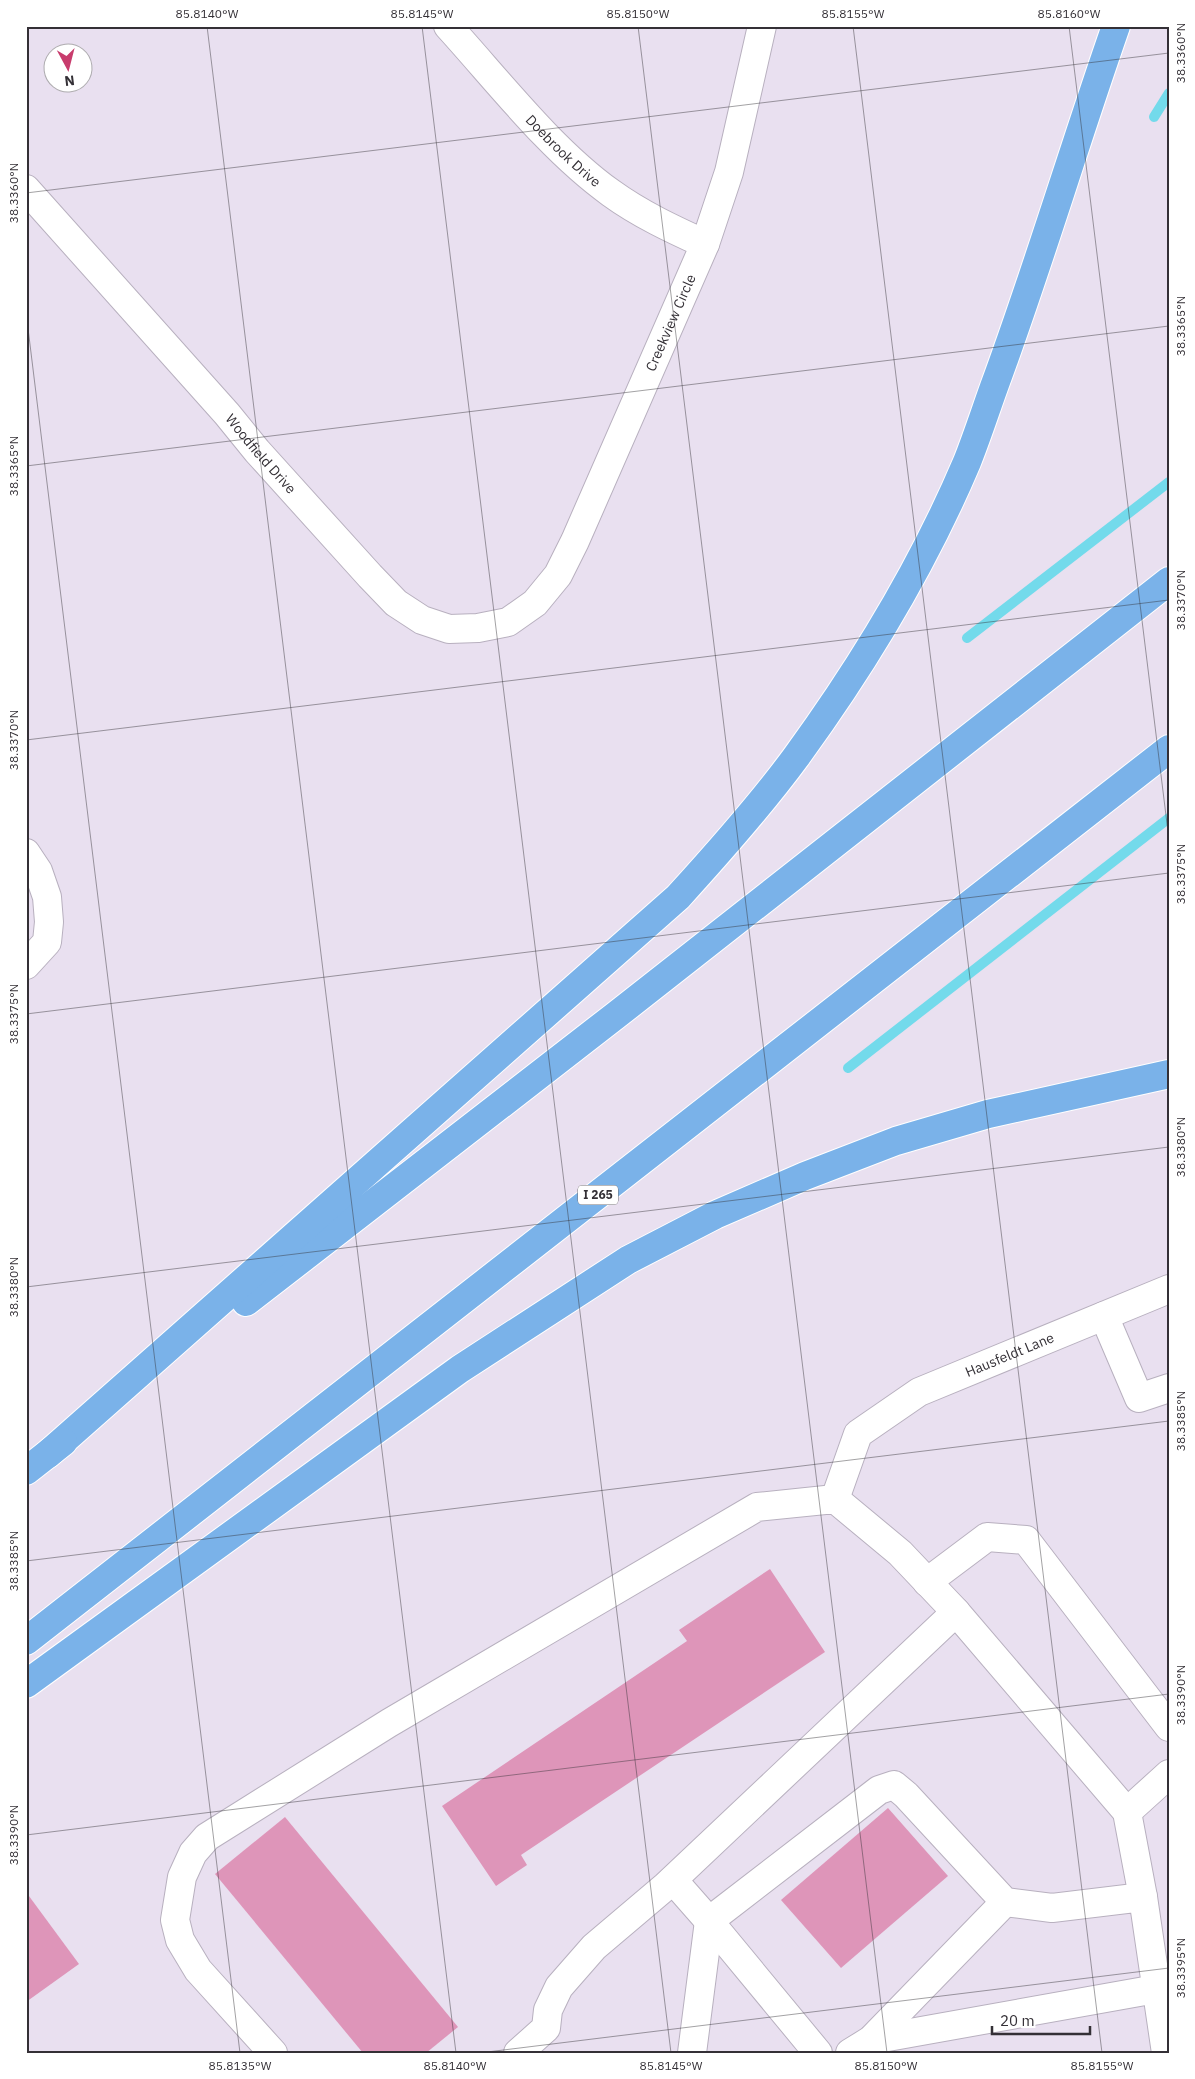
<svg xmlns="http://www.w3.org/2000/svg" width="1195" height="2079" font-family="'IBM Plex Sans',sans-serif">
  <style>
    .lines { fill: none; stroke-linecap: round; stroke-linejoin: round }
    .stream { stroke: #73daeb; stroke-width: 10 }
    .building { fill: #de95b9 }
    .minor-casing { stroke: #b8b0bf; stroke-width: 30 }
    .highway-casing { stroke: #fff; stroke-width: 30 }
    .minor { stroke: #fff; stroke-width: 28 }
    .highway { stroke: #7ab2e9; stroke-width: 28 }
    .ticks { fill: none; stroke: #343036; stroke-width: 1; stroke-opacity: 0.45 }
    .labels { text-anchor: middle; stroke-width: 4; stroke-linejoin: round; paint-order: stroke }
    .shield { fill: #fff; stroke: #716e72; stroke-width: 1 }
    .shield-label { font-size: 12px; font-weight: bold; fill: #343036 }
    .street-label { font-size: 14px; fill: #343036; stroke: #fff }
    .neatline { fill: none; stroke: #343036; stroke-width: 2 }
    .ticks-label { font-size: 12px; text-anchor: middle; fill: #343036 }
  </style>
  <rect width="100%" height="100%" fill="#e9e0f0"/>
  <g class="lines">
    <g class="stream">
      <polyline points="1154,117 1169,93"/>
      <polyline points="967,638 1169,482"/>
      <polyline points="848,1068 1169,818"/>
    </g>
  </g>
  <g class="building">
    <polygon points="770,1569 825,1652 521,1855 527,1865 496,1886 442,1806 687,1641 679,1630"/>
    <polygon points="888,1808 948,1876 841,1968 781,1900"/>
    <polygon points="285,1817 458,2027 426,2053 363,2053 215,1874"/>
    <polygon points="26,1892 79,1964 26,2002"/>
  </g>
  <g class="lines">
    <defs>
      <g id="minor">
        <path id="s1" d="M448,26C498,81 551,150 611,193C640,214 672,229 705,244"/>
        <path id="s2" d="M26,189L227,414L257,451L370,576L396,603L422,620L449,629L478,628L508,622L535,603L558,575L575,541L705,244L729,172L762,26"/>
        <polyline points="26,853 38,871 47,897 49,922 47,942 26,965"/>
        <polyline points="1104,1316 1139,1398 1169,1388"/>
        <path id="s3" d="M835,1499L858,1434L919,1392L1169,1289"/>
        <polyline points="927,1582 987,1537 1026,1540 1169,1727"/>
        <polyline points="956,1612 1127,1812 1143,1897"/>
        <polyline points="1127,1812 1169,1774"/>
        <polyline points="673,1880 709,1921 879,1790 894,1785 906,1795 1005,1902 1052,1908 1143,1897 1166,2053"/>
        <polyline points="709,1921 818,2053"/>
        <polyline points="871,2040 1156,1989"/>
        <polyline points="273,2053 198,1970 180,1940 175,1920 182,1877 193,1853 207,1837 389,1723 757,1507 835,1499 900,1553 956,1612 666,1886 594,1947 559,1987 548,2010 546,2028 518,2053"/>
        <polyline points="692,2053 709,1921"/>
        <polyline points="850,2053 871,2040 1005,1902"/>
      </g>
      <g id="highway">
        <polyline points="246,1302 615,1016 1169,581"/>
        <path d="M48,1454L678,897C719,852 760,806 796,757C863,665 923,566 967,462C977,437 985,412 994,387C1038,268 1074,146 1116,26"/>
        <polyline points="26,1471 63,1442"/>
        <polyline points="26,1641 1169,749"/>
        <polyline points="26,1684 460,1369 628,1260 715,1215 805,1176 896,1141 988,1114 1169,1074"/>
      </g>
    </defs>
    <use href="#minor" class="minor-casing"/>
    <use href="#highway" class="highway-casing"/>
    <use href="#minor" class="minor"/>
    <use href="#highway" class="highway"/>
  </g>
  <path class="ticks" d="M207,26L456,2053M422,26L671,2053M638,26L887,2053M853,26L1102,2053M1069,26L1169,840M26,193L1169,53M26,312L240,2053M26,466L1169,326M26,740L1169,600M26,1014L1169,873M26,1287L1169,1147M26,1561L1169,1421M26,1835L1169,1694M479,2053L1169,1968"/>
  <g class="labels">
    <rect class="shield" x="578" y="1185.5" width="40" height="19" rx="4"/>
    <g class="shield-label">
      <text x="598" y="1199">I 265</text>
    </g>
    <g class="street-label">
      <text dy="5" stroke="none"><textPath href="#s1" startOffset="170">Doebrook Drive</textPath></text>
      <text dy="5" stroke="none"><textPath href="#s2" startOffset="1020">Creekview Circle</textPath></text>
      <text dy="5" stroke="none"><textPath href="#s2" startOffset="354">Woodfield Drive</textPath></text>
      <text dy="5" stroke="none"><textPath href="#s3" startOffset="241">Hausfeldt Lane</textPath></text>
    </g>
  </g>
  <rect width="1195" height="2079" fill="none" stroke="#ffffff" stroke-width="55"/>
  <g transform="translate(68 68) rotate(173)"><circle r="24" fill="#ffffff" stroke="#aeacaf"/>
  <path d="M0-4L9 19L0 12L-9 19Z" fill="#c83c6d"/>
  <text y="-8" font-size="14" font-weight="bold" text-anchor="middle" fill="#343036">N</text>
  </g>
  <path d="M992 2026v8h98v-8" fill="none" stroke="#343036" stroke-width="2.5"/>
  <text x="1000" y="2026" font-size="15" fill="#343036" stroke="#ffffff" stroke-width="4" paint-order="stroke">20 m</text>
  <rect x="28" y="28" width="1140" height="2024" class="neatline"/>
  <g class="ticks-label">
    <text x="207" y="18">85.8140°W</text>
    <text x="422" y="18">85.8145°W</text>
    <text x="638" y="18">85.8150°W</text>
    <text x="853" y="18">85.8155°W</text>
    <text x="1069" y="18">85.8160°W</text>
    <text transform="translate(1181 53) rotate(-90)" y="4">38.3360°N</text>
    <text transform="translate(14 193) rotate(-90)" y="4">38.3360°N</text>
    <text transform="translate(1181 326) rotate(-90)" y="4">38.3365°N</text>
    <text transform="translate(14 466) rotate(-90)" y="4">38.3365°N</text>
    <text transform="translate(1181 600) rotate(-90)" y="4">38.3370°N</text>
    <text transform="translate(14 740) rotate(-90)" y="4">38.3370°N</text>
    <text transform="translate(1181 874) rotate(-90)" y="4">38.3375°N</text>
    <text transform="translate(14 1014) rotate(-90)" y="4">38.3375°N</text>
    <text transform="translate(1181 1147) rotate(-90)" y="4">38.3380°N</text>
    <text transform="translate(14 1287) rotate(-90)" y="4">38.3380°N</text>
    <text transform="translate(1181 1421) rotate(-90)" y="4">38.3385°N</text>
    <text transform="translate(14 1561) rotate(-90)" y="4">38.3385°N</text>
    <text transform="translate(1181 1695) rotate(-90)" y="4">38.3390°N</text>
    <text transform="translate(14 1835) rotate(-90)" y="4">38.3390°N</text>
    <text transform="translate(1181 1968) rotate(-90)" y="4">38.3395°N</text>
    <text x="240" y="2070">85.8135°W</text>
    <text x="455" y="2070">85.8140°W</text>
    <text x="671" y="2070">85.8145°W</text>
    <text x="886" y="2070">85.8150°W</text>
    <text x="1102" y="2070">85.8155°W</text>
  </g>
</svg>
